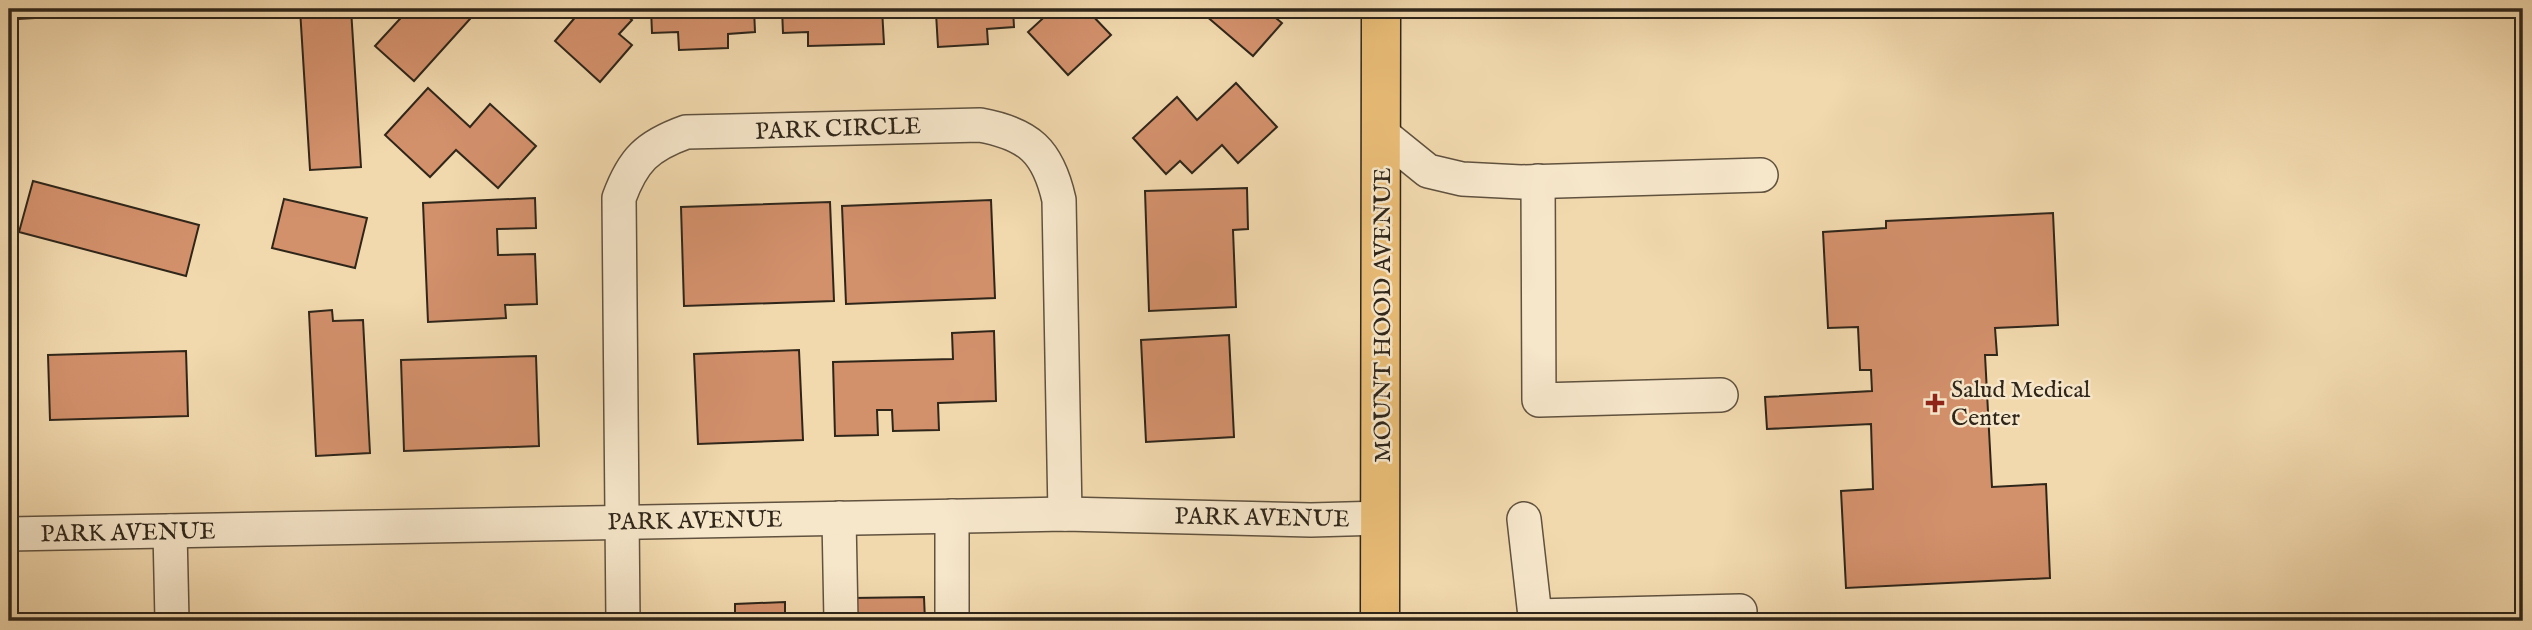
<svg xmlns="http://www.w3.org/2000/svg" width="2532" height="630" font-family="'IM FELL English',serif">
	<style>
		.building { fill: #d2906b; stroke: #2f261a; stroke-width: 2 }
		.lines { fill: none; stroke-linecap: round; stroke-linejoin: round }
		.minor-casing { stroke: #60523f; stroke-width: 36 }
		.major-casing { stroke: #2f261a; stroke-width: 41 }
		.minor { stroke: #f6e6ca; stroke-width: 33 }
		.major { stroke: #e8bc76; stroke-width: 38 }
		.poi-dot { fill: #8f2418; stroke: #f6e6ca; stroke-width: 2.5 }
		.labels { text-anchor: middle; stroke-width: 5; stroke-linejoin: round; paint-order: stroke }
		.street-label { font-size: 24px; fill: #2f261a; stroke: #f6e6ca }
		.poi-label { font-size: 24px; fill: #2f261a; stroke: #f6e6ca; text-anchor: start }
	</style>
	<rect width="100%" height="100%" fill="#f1d8ad"/>
	<filter id="stains"><feTurbulence type="fractalNoise" baseFrequency=".00286" numOctaves="4"/><feColorMatrix values="0 0 0 0 .2 0 0 0 0 .09 0 0 0 0 .02 0 0 0 .5 -.17"/></filter>
	<radialGradient id="worn" r=".72"><stop offset=".6" stop-color="#630" stop-opacity="0"/><stop offset="1" stop-color="#630" stop-opacity=".3"/></radialGradient>
	<g class="building">
		<path d="M 19,9 L 190,9 L 19,19 Z"/>
		<path d="M 300,9 L 351,9 L 361,167 L 310,170 Z"/>
		<path d="M 409,9 L 479,9 L 414,81 L 375,46 Z"/>
		<path d="M 572,9 L 619,9 L 632,20 L 619,34 L 632,45 L 600,82 L 555,41 L 578,14 Z"/>
		<path d="M 651,9 L 754,9 L 755,32 L 728,34 L 728,48 L 679,50 L 678,32 L 652,33 Z"/>
		<path d="M 782,9 L 882,9 L 884,44 L 808,46 L 808,32 L 783,33 Z"/>
		<path d="M 912,9 L 1013,9 L 1014,27 L 987,29 L 988,44 L 938,47 L 936,13 L 912,14 Z"/>
		<path d="M 1053,9 L 1095,9 L 1090,13 L 1111,35 L 1068,75 L 1028,32 Z"/>
		<path d="M 1198,9 L 1265,9 L 1282,23 L 1253,56 Z"/>
		<path d="M 1236,83 L 1277,127 L 1238,163 L 1222,145 L 1192,173 L 1180,161 L 1166,174 L 1133,138 L 1177,97 L 1197,120 Z"/>
		<path d="M 428,88 L 470,127 L 490,104 L 536,146 L 498,188 L 456,150 L 430,177 L 385,135 Z"/>
		<path d="M 33,181 L 199,225 L 186,276 L 19,232 Z"/>
		<path d="M 1247,188 L 1248,229 L 1233,230 L 1236,307 L 1149,311 L 1145,191 Z"/>
		<path d="M 535,198 L 536,228 L 497,229 L 498,255 L 535,254 L 537,304 L 505,305 L 506,318 L 428,322 L 423,203 Z"/>
		<path d="M 284,199 L 367,218 L 355,268 L 272,248 Z"/>
		<path d="M 991,200 L 995,298 L 846,304 L 842,206 Z"/>
		<path d="M 830,202 L 834,301 L 684,306 L 681,207 Z"/>
		<path d="M 2053,213 L 2058,325 L 1995,328 L 1997,355 L 1985,355 L 1992,487 L 2046,484 L 2050,578 L 1846,588 L 1841,491 L 1873,489 L 1871,424 L 1767,429 L 1765,397 L 1872,391 L 1871,370 L 1860,370 L 1858,327 L 1828,328 L 1823,232 L 1886,228 L 1886,221 Z"/>
		<path d="M 332,310 L 333,321 L 363,320 L 370,453 L 316,456 L 309,312 Z"/>
		<path d="M 994,331 L 996,401 L 938,403 L 939,430 L 893,431 L 892,410 L 877,410 L 878,435 L 835,436 L 833,362 L 953,359 L 952,333 Z"/>
		<path d="M 1229,335 L 1234,437 L 1146,442 L 1141,340 Z"/>
		<path d="M 799,350 L 803,440 L 698,444 L 694,354 Z"/>
		<path d="M 186,351 L 188,416 L 50,420 L 48,355 Z"/>
		<path d="M 536,356 L 539,446 L 404,451 L 401,360 Z"/>
		<path d="M 924,597 L 925,621 L 852,621 L 852,598 Z"/>
		<path d="M 785,602 L 785,621 L 735,621 L 735,604 Z"/>
	</g>
	<g class="lines">
		<defs>
			<g id="minor">
				<path d="M 1381,133 L 1428,171 L 1462,179 L 1521,182 L 1761,175"/>
				<path d="M 1538,181 L 1539,400 L 1721,395"/>
				<path d="M 952,516 L 952,621"/>
				<path d="M 839,518 L 841,621"/>
				<path d="M 1524,519 L 1535,616 L 1740,611"/>
				<path d="M 170,531 L 172,621"/>
				<path d="M 9,534 L 1065,514 L 1311,520 L 1382,518"/>
				<path d="M 623,621 L 619,198 C 633,160 647,146 686,132 L 980,125 C 1029,134 1048,151 1059,200 L 1065,514"/>
			</g>
			<path id="major" d="M 1380,621 L 1381,9"/>
		</defs>
		<use href="#minor" class="minor-casing"/>
		<use href="#major" class="major-casing"/>
		<use href="#minor" class="minor"/>
		<use href="#major" class="major"/>
	</g>
	<path class="poi-dot" d="M1931.5 392.5h7v7h7v7h-7v7h-7v-7h-7v-7h7z"/>
	<g class="labels">
		<g class="street-label">
			<text transform="translate(838 128) rotate(-2)" y="8">PARK CIRCLE</text>
			<text transform="translate(1382 315) rotate(-90)" y="8">MOUNT HOOD AVENUE</text>
			<text transform="translate(1262 517) rotate(1)" y="8">PARK AVENUE</text>
			<text transform="translate(695 520) rotate(-1)" y="8">PARK AVENUE</text>
			<text transform="translate(128 532) rotate(-1)" y="8">PARK AVENUE</text>
		</g>
		<g class="poi-label">
			<text x="1951" y="397">Salud Medical<tspan x="1951" dy="28">Center</tspan></text>
		</g>
	</g>
	<rect width="2532" height="630" fill="none" stroke="#f1d8ad" stroke-width="35"/>
	<rect x="10" y="10" width="2511" height="609" fill="none" stroke="#2f261a" stroke-width="3.5"/>
	<rect x="18" y="18" width="2497" height="595" fill="none" stroke="#2f261a" stroke-width="2"/>
	<rect width="100%" height="100%" filter="url(#stains)"/>
	<rect width="100%" height="100%" fill="url(#worn)"/>
</svg>
